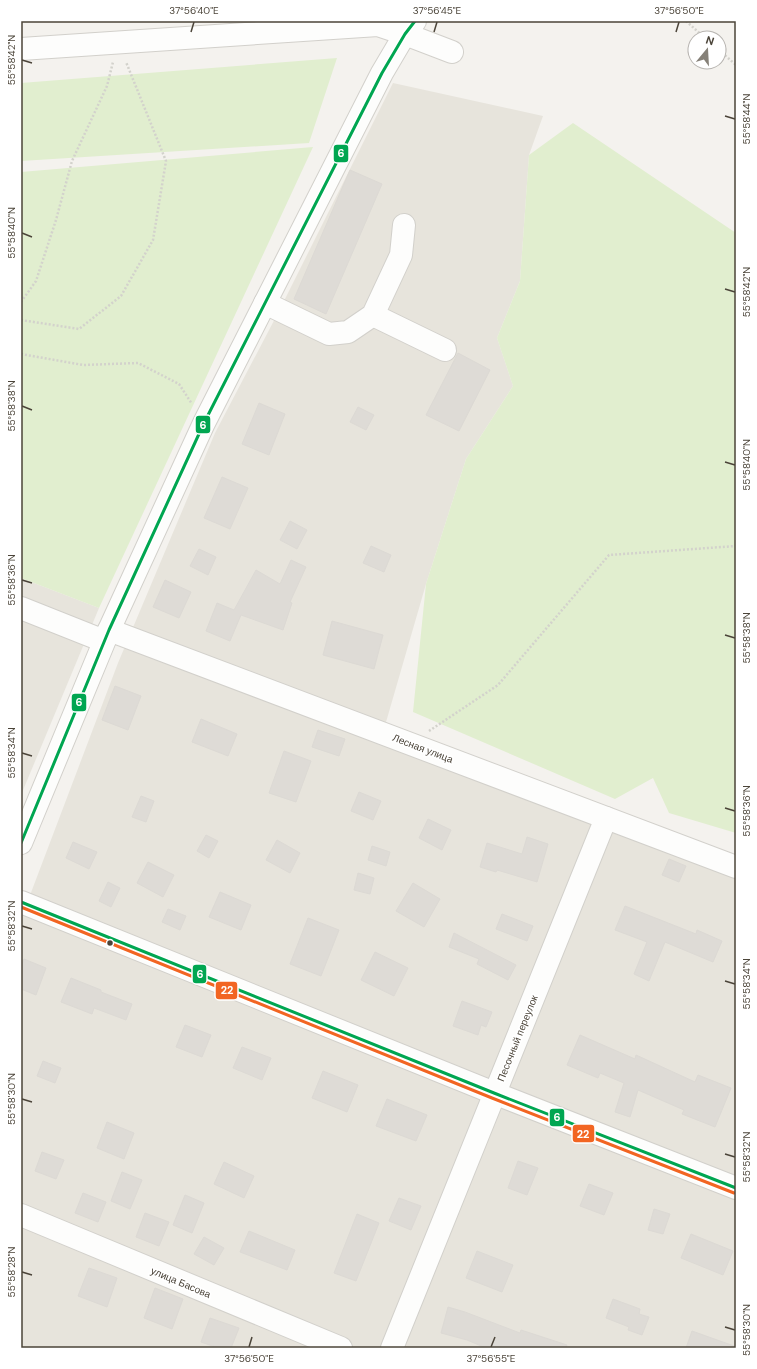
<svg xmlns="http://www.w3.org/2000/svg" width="757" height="1369" font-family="'DM Sans',sans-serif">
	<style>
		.residential { fill: #e7e4dc }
		.green { fill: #e1eecf }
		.building { fill: #dedbd6; stroke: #dcd9d4 }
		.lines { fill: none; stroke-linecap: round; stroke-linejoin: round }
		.minor-casing { stroke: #d2d0cb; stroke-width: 24 }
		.path { stroke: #d3d2cc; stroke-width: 2.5; stroke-dasharray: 2 2; stroke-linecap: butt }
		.minor { stroke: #fdfdfc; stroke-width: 22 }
		.bus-1-casing { stroke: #fff; stroke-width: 6 }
		.bus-2-casing { stroke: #fff; stroke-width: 6 }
		.bus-1 { stroke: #00a651; stroke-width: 3 }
		.bus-2 { stroke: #f26522; stroke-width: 3 }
		.ticks { fill: none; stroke: #4b4439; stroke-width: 1.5 }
		.bus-dot { fill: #4b4439; stroke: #fff; stroke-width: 1.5 }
		.labels { text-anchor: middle; stroke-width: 3.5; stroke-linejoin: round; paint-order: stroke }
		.street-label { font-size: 10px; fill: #4b4439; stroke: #fff }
		.line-badge { stroke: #fff; stroke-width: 1.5 }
		.badge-label { font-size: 11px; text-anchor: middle; font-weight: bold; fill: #fff }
		.neatline { fill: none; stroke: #4b4439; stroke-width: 1.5 }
		.ticks-label { font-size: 10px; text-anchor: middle; fill: #4b4439 }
	</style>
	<rect width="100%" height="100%" fill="#f4f2ee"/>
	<g class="residential">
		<path d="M 393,83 L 543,116 L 529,155 L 520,281 L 497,338 L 513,386 L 466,459 L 426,584 L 384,729 L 736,869 L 736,1348 L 21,1348 L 21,919 L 118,663 L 215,433 L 279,311 Z"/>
		<path d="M 21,578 L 99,608 L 21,795 Z"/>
	</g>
	<g class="green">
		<path d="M 337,58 L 309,143 L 21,161 L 21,83 Z"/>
		<path d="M 573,123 L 736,233 L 736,833 L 669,813 L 653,778 L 615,799 L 413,712 L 426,584 L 466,459 L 513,386 L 497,338 L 520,281 L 529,155 Z"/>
		<path d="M 313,147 L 99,608 L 21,578 L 21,172 Z"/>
	</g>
	<g class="building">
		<path d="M 350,170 L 382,184 L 326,314 L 294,299 Z"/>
		<path d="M 458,353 L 490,370 L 459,431 L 426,415 Z"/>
		<path d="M 259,403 L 285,414 L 269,455 L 242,444 Z"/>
		<path d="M 358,407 L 374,415 L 366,430 L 350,422 Z"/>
		<path d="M 222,477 L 248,488 L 230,529 L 204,518 Z"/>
		<path d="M 290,521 L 307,530 L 297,549 L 280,540 Z"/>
		<path d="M 371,546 L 391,555 L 384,572 L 363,563 Z"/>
		<path d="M 199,549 L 216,557 L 208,575 L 190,566 Z"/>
		<path d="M 291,560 L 306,567 L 290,602 L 292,603 L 283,630 L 241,615 L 230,641 L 206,631 L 217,603 L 234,610 L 256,570 L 280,584 Z"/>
		<path d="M 165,580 L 191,592 L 179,618 L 153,607 Z"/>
		<path d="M 332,621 L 383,635 L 374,669 L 323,655 Z"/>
		<path d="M 115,686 L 141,696 L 128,730 L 102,720 Z"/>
		<path d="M 201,719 L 237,734 L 228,756 L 192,742 Z"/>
		<path d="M 318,730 L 345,739 L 339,756 L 312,747 Z"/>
		<path d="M 284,751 L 311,761 L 296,802 L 269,793 Z"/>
		<path d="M 359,792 L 381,801 L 373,820 L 351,811 Z"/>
		<path d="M 141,796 L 154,801 L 146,822 L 132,817 Z"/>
		<path d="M 428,819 L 451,830 L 442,850 L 419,838 Z"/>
		<path d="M 206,835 L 218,841 L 209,858 L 197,851 Z"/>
		<path d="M 527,837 L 548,844 L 537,882 L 497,870 L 496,872 L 480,867 L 487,843 L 522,854 Z"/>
		<path d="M 277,840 L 300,853 L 290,873 L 266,860 Z"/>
		<path d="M 73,842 L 97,852 L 89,869 L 66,858 Z"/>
		<path d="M 372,846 L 390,852 L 386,866 L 368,860 Z"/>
		<path d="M 669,859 L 686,866 L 679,882 L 662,875 Z"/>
		<path d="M 148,862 L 174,875 L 163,897 L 137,883 Z"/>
		<path d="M 358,873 L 374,878 L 370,894 L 354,890 Z"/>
		<path d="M 108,882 L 120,888 L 111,907 L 99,901 Z"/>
		<path d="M 413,883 L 440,899 L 424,927 L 396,911 Z"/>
		<path d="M 220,892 L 251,905 L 241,930 L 209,917 Z"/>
		<path d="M 625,906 L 696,934 L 697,930 L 722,941 L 713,962 L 665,942 L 649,981 L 634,974 L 647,942 L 615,930 Z"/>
		<path d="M 168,909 L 186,916 L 180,930 L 162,922 Z"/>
		<path d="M 502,914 L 533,926 L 527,941 L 496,929 Z"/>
		<path d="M 308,918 L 339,930 L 321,976 L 290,964 Z"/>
		<path d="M 454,933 L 516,965 L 508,980 L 477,964 L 479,959 L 449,947 Z"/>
		<path d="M 375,952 L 408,968 L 394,996 L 361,980 Z"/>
		<path d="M 24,959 L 46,968 L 36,995 L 21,989 L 21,967 Z"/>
		<path d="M 71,978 L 101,990 L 101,992 L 132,1004 L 126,1020 L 94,1008 L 92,1014 L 61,1002 Z"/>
		<path d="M 462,1001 L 492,1012 L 486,1027 L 481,1025 L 478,1035 L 453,1026 Z"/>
		<path d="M 185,1025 L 211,1035 L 202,1057 L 176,1047 Z"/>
		<path d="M 580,1035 L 635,1059 L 636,1055 L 695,1082 L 698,1075 L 731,1088 L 715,1127 L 682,1114 L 684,1110 L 638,1090 L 630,1117 L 615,1112 L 624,1083 L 600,1073 L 598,1078 L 567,1065 Z"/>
		<path d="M 242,1047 L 271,1058 L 262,1080 L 233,1068 Z"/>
		<path d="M 43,1061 L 61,1068 L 55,1083 L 37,1076 Z"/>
		<path d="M 323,1071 L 358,1085 L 347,1112 L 312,1098 Z"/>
		<path d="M 387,1099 L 427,1115 L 416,1141 L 376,1126 Z"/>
		<path d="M 107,1122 L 134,1133 L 124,1159 L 97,1148 Z"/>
		<path d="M 42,1152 L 64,1160 L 56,1179 L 35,1171 Z"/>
		<path d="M 518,1161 L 538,1168 L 527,1195 L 508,1188 Z"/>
		<path d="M 224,1162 L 254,1176 L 244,1198 L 214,1184 Z"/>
		<path d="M 122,1172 L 142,1180 L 130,1209 L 111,1201 Z"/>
		<path d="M 589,1184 L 613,1193 L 604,1215 L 580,1206 Z"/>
		<path d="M 83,1193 L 106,1202 L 98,1222 L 75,1213 Z"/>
		<path d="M 185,1195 L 204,1203 L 192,1233 L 173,1225 Z"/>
		<path d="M 399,1198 L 421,1206 L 411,1230 L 389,1221 Z"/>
		<path d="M 654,1209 L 670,1214 L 663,1234 L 648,1230 Z"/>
		<path d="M 145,1213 L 169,1222 L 159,1246 L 136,1237 Z"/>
		<path d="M 357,1214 L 379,1223 L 356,1281 L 334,1273 Z"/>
		<path d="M 249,1231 L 295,1250 L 287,1270 L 240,1252 Z"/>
		<path d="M 691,1234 L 733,1251 L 723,1275 L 681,1258 Z"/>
		<path d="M 204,1237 L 224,1248 L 214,1265 L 194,1254 Z"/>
		<path d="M 477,1251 L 513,1265 L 502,1292 L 466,1278 Z"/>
		<path d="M 89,1268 L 117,1278 L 107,1307 L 78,1296 Z"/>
		<path d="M 155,1288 L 183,1299 L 172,1329 L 144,1318 Z"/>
		<path d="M 613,1299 L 640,1309 L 639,1314 L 649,1317 L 642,1335 L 628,1330 L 629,1327 L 606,1318 Z"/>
		<path d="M 448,1307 L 465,1312 L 520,1333 L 521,1330 L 567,1345 L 566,1348 L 486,1348 L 467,1340 L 441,1333 Z"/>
		<path d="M 210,1318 L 239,1328 L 231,1348 L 218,1348 L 201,1342 Z"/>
		<path d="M 692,1331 L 734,1346 L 734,1348 L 686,1348 Z"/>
	</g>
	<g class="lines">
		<defs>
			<g id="minor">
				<path d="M 21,49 L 378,25 L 405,34 L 452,52"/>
				<path d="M 265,303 L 329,334 L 348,332 L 373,315 L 401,255 L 404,225"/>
				<path d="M 373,315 L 445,350"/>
				<path d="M 21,608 L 104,641"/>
				<path d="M 109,630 L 736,867"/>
				<path d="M 21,843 L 109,630 L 204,423 L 382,73 L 405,34 L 415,21"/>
				<path d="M 21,902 L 494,1093 L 736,1188"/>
				<path d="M 21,1215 L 341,1348"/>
				<path d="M 392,1348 L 606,818"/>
			</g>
		</defs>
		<use href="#minor" class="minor-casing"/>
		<g class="path">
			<path d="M 686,21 L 705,38"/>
			<path d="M 719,50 L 736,65"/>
			<path d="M 21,302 L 36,281 L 56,220 L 72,161 L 107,86 L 113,62"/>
			<path d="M 21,320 L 79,329 L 121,296 L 153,240 L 166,161 L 126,62"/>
			<path d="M 21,354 L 83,365 L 138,363 L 179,384 L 192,404"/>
			<path d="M 429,731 L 498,685 L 609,555 L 736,546"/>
		</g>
		<use href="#minor" class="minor"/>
		<defs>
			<g id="bus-1">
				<path d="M 21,843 L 109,630 L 204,423 L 382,73 L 405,34 L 415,21"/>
				<path d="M 21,902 L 494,1093 L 736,1188"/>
			</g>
			<path id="bus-2" d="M 21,907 L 492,1098 L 734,1193"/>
		</defs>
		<use href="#bus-1" class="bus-1-casing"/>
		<use href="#bus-2" class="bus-2-casing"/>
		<use href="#bus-1" class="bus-1"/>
		<use href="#bus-2" class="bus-2"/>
	</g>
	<path class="ticks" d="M 191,32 L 194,22M 434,32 L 437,22M 676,32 L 679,22M 22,60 L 32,63M 725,116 L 735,119M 22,233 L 32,237M 725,289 L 735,292M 22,406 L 32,410M 725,462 L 735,465M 22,580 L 32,583M 725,635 L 735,638M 22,753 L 32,756M 725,808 L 735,811M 22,926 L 32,929M 725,981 L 735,984M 22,1099 L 32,1102M 725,1154 L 735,1157M 22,1272 L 32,1275M 725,1327 L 735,1330M 249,1347 L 252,1337M 491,1347 L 495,1337"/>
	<circle class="bus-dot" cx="110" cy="943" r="3.5"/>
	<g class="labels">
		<g class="street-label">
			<text transform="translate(423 748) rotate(21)" y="4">Лесная улица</text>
			<text transform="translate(517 1038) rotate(-68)" y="4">Песочный переулок</text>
			<text transform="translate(181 1282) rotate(23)" y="4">улица Басова</text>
		</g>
	</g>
	<g class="line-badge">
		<rect x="333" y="144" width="16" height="19" rx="4" fill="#00a651"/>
		<rect x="195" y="415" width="16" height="19" rx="4" fill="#00a651"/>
		<rect x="71" y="693" width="16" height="19" rx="4" fill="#00a651"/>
		<rect x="192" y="964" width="15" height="20" rx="4" fill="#00a651"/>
		<rect x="215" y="981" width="23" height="19" rx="4" fill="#f26522"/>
		<rect x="549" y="1108" width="16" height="19" rx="4" fill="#00a651"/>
		<rect x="572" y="1124" width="23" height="19" rx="4" fill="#f26522"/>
	</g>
	<g class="badge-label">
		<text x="341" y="157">6</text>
		<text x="203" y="429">6</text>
		<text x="79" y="706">6</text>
		<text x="200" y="978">6</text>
		<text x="227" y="994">22</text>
		<text x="557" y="1121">6</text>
		<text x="583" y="1138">22</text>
	</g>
	<rect width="757" height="1369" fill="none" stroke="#ffffff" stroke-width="44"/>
	<g transform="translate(707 50) rotate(18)"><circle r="19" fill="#ffffff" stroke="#b7b4b0"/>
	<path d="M0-3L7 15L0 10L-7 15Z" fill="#868178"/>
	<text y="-6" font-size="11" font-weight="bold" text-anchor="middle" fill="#4b4439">N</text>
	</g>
	<rect x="22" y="22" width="713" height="1325" class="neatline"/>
	<g class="ticks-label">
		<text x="194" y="14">37°56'40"E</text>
		<text x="437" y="14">37°56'45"E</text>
		<text x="679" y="14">37°56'50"E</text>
		<text transform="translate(11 60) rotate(-90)" y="4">55°58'42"N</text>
		<text transform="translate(746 119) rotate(-90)" y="4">55°58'44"N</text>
		<text transform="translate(11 233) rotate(-90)" y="4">55°58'40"N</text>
		<text transform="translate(746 292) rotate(-90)" y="4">55°58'42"N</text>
		<text transform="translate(11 406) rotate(-90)" y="4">55°58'38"N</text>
		<text transform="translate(746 465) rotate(-90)" y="4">55°58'40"N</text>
		<text transform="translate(11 580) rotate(-90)" y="4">55°58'36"N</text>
		<text transform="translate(746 638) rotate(-90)" y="4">55°58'38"N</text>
		<text transform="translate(11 753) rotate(-90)" y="4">55°58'34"N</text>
		<text transform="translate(746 811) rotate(-90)" y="4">55°58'36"N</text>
		<text transform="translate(11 926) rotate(-90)" y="4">55°58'32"N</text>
		<text transform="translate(746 984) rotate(-90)" y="4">55°58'34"N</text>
		<text transform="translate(11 1099) rotate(-90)" y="4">55°58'30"N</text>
		<text transform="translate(746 1157) rotate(-90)" y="4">55°58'32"N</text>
		<text transform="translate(11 1272) rotate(-90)" y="4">55°58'28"N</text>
		<text transform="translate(746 1330) rotate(-90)" y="4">55°58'30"N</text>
		<text x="249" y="1362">37°56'50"E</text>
		<text x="491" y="1362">37°56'55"E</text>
	</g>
</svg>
